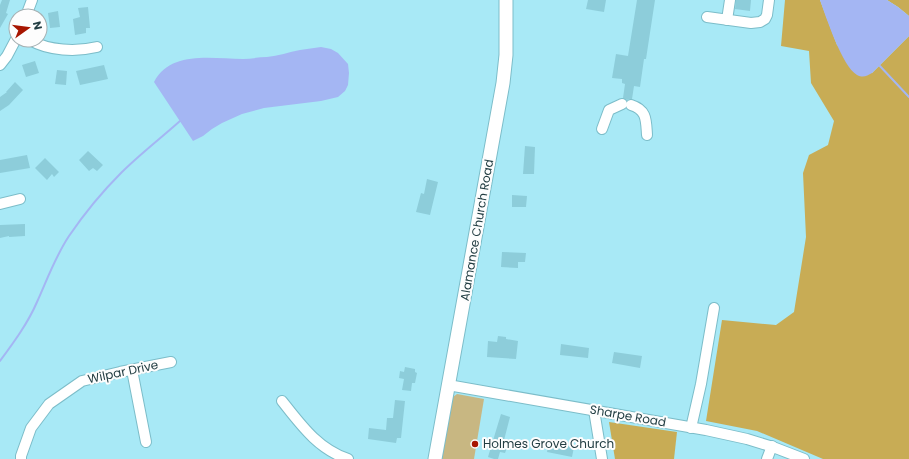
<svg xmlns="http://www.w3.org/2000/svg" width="909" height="459" font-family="Poppins,sans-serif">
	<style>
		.green { fill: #c8b782 }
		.forest { fill: #c8ac55 }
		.water { fill: #a4b6f3 }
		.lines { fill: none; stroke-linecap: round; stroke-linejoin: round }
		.stream { stroke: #a4b6f3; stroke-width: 2 }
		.building { fill: #8dcdda }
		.minor-casing { stroke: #7cbdc9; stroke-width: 12 }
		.major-casing { stroke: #7cbdc9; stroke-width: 15 }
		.minor { stroke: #fff; stroke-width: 10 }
		.major { stroke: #fff; stroke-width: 13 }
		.poi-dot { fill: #a71500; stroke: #fdfdfd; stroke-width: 1.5 }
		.labels { text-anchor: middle; stroke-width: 4; stroke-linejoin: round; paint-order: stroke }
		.street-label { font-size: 12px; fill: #233e43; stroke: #fdfdfd }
		.poi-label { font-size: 12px; fill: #233e43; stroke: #fdfdfd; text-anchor: start }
	</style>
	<rect width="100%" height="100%" fill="#a8e9f6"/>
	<path class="green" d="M 457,394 L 484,399 L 474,459 L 441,459 L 453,397 Z"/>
	<g class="forest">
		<path d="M 785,0 L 820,0 L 837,45 L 872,73 L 909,36 L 909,459 L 823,459 L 757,431 L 706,421 L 722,320 L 776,325 L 794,312 L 806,237 L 803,173 L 809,155 L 828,145 L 834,121 L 811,83 L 809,51 L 781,46 Z"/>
		<path d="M 887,0 L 909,0 L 909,16 L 898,7 Z"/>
		<path d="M 609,422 L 677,432 L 674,459 L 615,459 Z"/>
	</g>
	<g class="water">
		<path d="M 820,0 L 887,0 L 898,7 L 909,16 L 909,36 L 872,73 C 867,76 863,78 857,75 C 842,66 826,17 820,0 Z"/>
		<path d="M 321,47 L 331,49 L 338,53 L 348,64 L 349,73 L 348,85 L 345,91 L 338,97 L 321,101 L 264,108 L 242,114 L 222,123 L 212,129 L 203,136 L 193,141 L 154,82 C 171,50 212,59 243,59 C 251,59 259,57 267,57 C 278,56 289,52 300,50 C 307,49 314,48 321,47 Z"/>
	</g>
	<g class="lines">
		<g class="stream">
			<path d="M 878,64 L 909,97"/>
			<path d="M 0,361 C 14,342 28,323 37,302 C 47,280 55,257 69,236 C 84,214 102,192 121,173 C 139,155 161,138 180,121 L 182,121"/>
		</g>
	</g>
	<g class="building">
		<path d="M 2,0 L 10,0 L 6,13 L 8,14 L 0,28 L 0,5 Z"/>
		<path d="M 588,0 L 606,0 L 604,12 L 586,9 Z"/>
		<path d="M 637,0 L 655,0 L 646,59 L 644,59 L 640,87 L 634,86 L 632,99 L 630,99 L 627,100 L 623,98 L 625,84 L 622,83 L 622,79 L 612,78 L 616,54 L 628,56 Z"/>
		<path d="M 736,0 L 751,0 L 750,11 L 735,9 Z"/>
		<path d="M 88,7 L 90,28 L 86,28 L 86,33 L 75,35 L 73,19 L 80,17 L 78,8 Z"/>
		<path d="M 58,11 L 60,27 L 50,28 L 48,13 Z"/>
		<path d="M 35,61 L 39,73 L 26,77 L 22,65 Z"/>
		<path d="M 104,65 L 108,79 L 80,85 L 76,71 Z"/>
		<path d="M 57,70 L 67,71 L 66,85 L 55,84 Z"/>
		<path d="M 15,82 L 23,90 L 9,105 L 0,111 L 0,97 L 7,92 L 6,92 Z"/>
		<path d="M 525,146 L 535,147 L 534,174 L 523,174 Z"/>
		<path d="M 88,151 L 103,165 L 97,171 L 93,168 L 89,171 L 79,160 Z"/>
		<path d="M 27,155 L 30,168 L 0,173 L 0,160 Z"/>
		<path d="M 45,158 L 59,172 L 54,177 L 52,174 L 47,180 L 35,168 Z"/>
		<path d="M 427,179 L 438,182 L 430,215 L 416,212 L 421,193 L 424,194 Z"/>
		<path d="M 512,195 L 527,196 L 526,207 L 512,207 Z"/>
		<path d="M 25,224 L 25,236 L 9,237 L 9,236 L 0,238 L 0,225 Z"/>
		<path d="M 502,252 L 526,253 L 525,262 L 518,262 L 518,268 L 501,267 Z"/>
		<path d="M 498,336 L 506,337 L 506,339 L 518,341 L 516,359 L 487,357 L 488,341 L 497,342 Z"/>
		<path d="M 561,344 L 589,348 L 588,358 L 560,355 Z"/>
		<path d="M 614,352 L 642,356 L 640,368 L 612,363 Z"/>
		<path d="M 405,367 L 415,369 L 415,372 L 417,373 L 415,383 L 412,383 L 411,391 L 402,390 L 404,379 L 399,378 L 400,371 L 404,372 Z"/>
		<path d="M 395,400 L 405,401 L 401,438 L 397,438 L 396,443 L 368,439 L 369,428 L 386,430 L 387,418 L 393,418 Z"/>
		<path d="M 501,414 L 510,417 L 503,444 L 508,445 L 505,453 L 500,452 L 498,459 L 494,459 L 488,457 Z"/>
		<path d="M 549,442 L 574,447 L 572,457 L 547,452 Z"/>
	</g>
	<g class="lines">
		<defs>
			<g id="minor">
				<path d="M 26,16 L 32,0"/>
				<path d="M 707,17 L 751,23 L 760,22 L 765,19 L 767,15 L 769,0"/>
				<path d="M 727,20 L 730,0"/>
				<path d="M 30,40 C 49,51 76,52 97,47"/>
				<path d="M 0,65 L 7,56 L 16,39"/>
				<path d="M 631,105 C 647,110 646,120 647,135"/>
				<path d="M 602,129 L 609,110 L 622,104"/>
				<path d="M 0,204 L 20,199"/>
				<path d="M 132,370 L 146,442"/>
				<path d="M 448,385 L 706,430 L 747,439 L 773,447 L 804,459"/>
				<path d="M 282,401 C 301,425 318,449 348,459"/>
				<path d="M 594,410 L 602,459"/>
				<path d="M 691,428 L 701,384 L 714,308"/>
				<path d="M 21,459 L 21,456 L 31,428 L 49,404 L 82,381 L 120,372 L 171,362"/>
				<path d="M 767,459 L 772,446"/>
			</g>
			<path id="major" d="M 435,459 L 503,83 L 506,55 L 506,0"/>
		</defs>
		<use href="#minor" class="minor-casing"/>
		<use href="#major" class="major-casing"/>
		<use href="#minor" class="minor"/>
		<use href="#major" class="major"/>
	</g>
	<circle class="poi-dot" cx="475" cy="444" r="4"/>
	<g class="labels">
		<g class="street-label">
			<text transform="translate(477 230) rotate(-80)" y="4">Alamance Church Road</text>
			<text transform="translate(123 372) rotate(-12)" y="4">Wilpar Drive</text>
			<text transform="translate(628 416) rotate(10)" y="4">Sharpe Road</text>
		</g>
		<g class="poi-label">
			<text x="483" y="448">Holmes Grove Church</text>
		</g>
	</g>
	<g transform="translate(28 28) rotate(76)"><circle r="19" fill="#fdfdfd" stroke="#a6b1b3"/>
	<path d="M0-3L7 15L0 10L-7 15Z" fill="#a71500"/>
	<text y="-6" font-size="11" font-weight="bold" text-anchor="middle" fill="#233e43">N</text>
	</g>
</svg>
